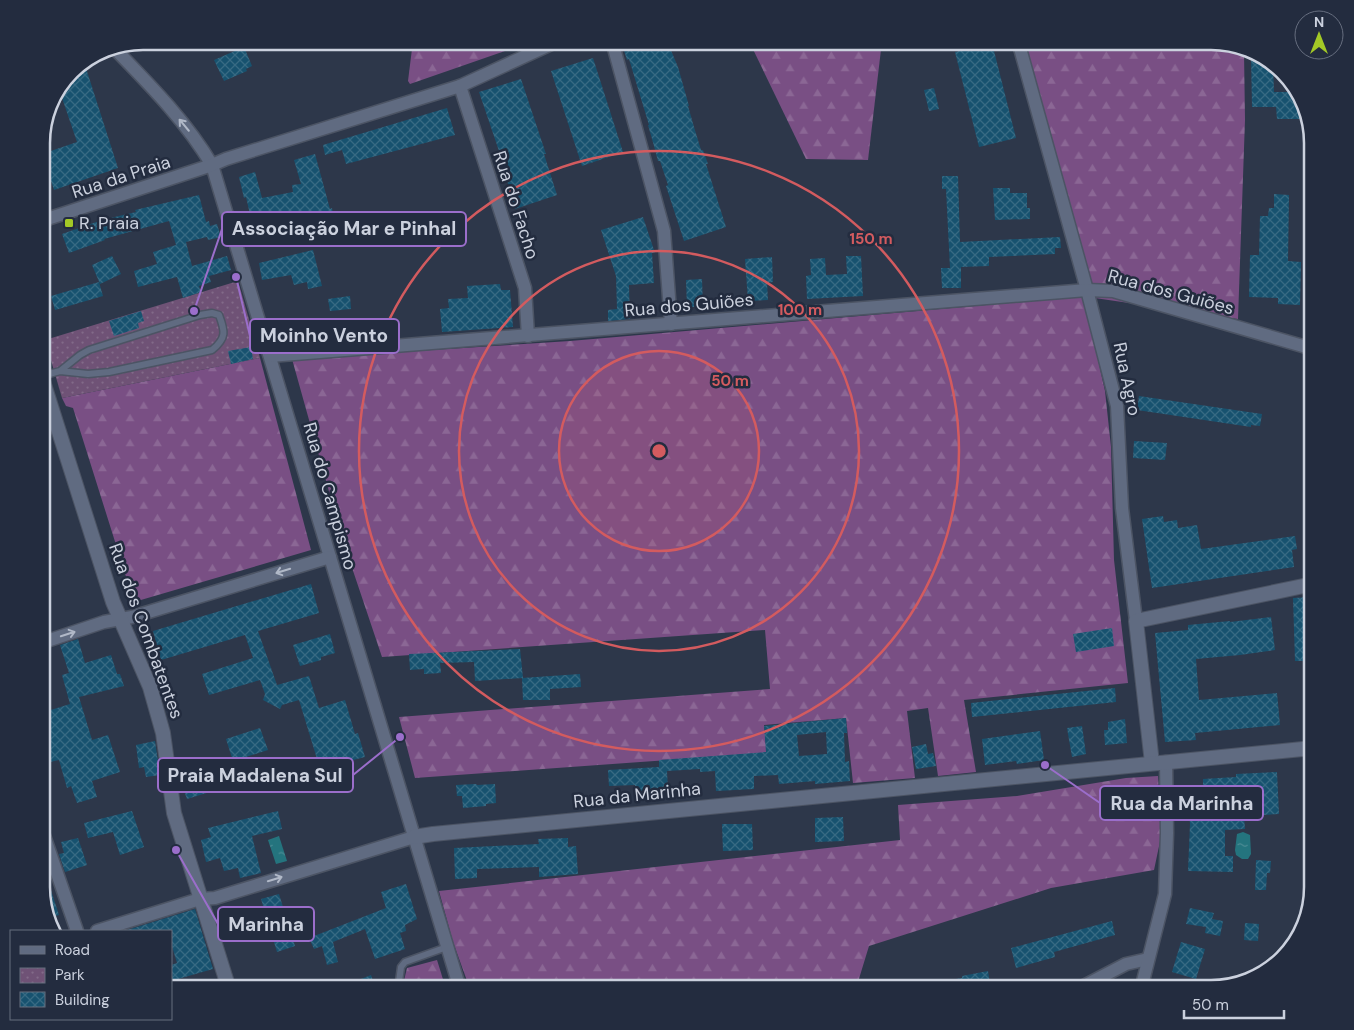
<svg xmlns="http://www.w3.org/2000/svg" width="1354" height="1030" font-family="'DM Sans',sans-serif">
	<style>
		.forest { fill: url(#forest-firs) }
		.park { fill: url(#park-dots) }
		.water { fill: url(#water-ripples) }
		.building { fill: url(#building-cross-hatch); fill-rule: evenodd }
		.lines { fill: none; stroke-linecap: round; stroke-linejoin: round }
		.service-casing { stroke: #4c5464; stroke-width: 9 }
		.minor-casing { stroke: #4c5464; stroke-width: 15 }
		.tertiary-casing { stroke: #4c5464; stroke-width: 16 }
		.secondary-casing { stroke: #4c5464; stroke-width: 16 }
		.service { stroke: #606b81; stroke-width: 6 }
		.minor { stroke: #606b81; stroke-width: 12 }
		.tertiary { stroke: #606b81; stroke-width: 14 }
		.secondary { stroke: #606b81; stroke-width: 14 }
		.oneway { stroke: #b0b8c7 }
		.ring { fill: none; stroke: #d35b5f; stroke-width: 2.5 }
		.poi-dot { fill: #a3c926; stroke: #232c3f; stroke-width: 2 }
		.labels { text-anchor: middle; stroke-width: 5; stroke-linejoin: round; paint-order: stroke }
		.street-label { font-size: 18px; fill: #cbd1de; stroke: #232c3f }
		.poi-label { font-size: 18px; fill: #cbd1de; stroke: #232c3f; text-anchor: start }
		.rim { fill: none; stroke: #cbd1de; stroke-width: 2.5 }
		.centre { fill: #d35b5f; stroke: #232c3f; stroke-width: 2.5 }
		.ring-label { font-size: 15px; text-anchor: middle; font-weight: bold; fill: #d35b5f; stroke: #232c3f; stroke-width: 5; stroke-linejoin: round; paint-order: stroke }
		.leader { fill: none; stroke: #9b6ecb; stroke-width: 2 }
		.callout-dot { fill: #9b6ecb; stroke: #232c3f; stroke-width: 2 }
		.callout { fill: #232c3f; stroke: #9b6ecb; stroke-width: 2 }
		.callout-label { font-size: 19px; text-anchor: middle; font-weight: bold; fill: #cbd1de }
	</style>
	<defs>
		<pattern id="forest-firs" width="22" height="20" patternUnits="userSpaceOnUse" patternTransform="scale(1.25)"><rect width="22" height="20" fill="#794f84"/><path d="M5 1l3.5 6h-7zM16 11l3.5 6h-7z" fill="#8b6795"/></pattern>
		<pattern id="park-dots" width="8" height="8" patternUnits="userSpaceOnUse" patternTransform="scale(1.25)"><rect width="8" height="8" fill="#6f5276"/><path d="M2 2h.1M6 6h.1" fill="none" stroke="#826a89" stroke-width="1.8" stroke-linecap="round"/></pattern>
		<pattern id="water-ripples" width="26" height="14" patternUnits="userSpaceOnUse" patternTransform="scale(1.25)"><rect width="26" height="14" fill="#24747e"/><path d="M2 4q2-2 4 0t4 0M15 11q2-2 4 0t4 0" fill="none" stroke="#4d8d96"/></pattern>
		<pattern id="building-cross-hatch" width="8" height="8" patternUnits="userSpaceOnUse" patternTransform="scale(1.25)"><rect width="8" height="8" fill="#17526f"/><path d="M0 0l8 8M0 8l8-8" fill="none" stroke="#376a83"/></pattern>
	</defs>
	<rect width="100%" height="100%" fill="#2d374a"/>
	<g class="forest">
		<path d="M 413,41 L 527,41 L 519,46 L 410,84 L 408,81 Z"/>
		<path d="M 749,41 L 882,41 L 868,160 L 806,159 Z"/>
		<path d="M 1024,41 L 1211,41 L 1244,52 L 1245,120 L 1238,319 L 1088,297 L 1092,333 L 1105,391 L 1111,447 L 1114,560 L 1128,683 L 964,700 L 976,772 L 938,776 L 928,708 L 907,711 L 915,778 L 853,783 L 846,718 L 764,725 L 767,753 L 415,778 L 399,717 L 770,689 L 765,630 L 382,657 L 342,538 L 292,359 L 570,341 L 1056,299 L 1087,297 Z"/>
		<path d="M 260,358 L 311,550 L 134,602 L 73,408 L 66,406 L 62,398 Z"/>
		<path d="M 1158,776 L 1162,832 L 1154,870 L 1051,888 L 869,946 L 858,982 L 821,989 L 470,989 L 453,942 L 439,891 L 900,840 L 898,805 L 1017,796 L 1126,778 Z"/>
		<path d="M 437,960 L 446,989 L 402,989 L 407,968 Z"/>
	</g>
	<path class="park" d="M 238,281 L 260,358 L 62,398 L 45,340 Z"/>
	<g class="water">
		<path d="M 1243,832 L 1250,835 L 1251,854 L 1248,859 L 1242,859 L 1236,855 L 1235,850 L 1237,834 Z"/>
		<path d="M 279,836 L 287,861 L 276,864 L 268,840 Z"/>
	</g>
	<g class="building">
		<path d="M 632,41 L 667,41 L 678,67 L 689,106 L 688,106 L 694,127 L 701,150 L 703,150 L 708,164 L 706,164 L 726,227 L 684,241 L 666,186 L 668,185 L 660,161 L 658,161 L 654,146 L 648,125 L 649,125 L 629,59 L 627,60 L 622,44 Z"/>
		<path d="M 992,43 L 1016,138 L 979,147 L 955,52 Z"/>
		<path d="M 244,47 L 252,66 L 246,69 L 247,71 L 224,81 L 214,60 Z"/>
		<path d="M 1251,55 L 1273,62 L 1274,92 L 1297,92 L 1302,98 L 1307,119 L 1277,119 L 1276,107 L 1252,107 Z"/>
		<path d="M 593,58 L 623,152 L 582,166 L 551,71 Z"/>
		<path d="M 84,62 L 118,168 L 54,190 L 42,154 L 77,142 L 59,89 L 76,67 Z"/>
		<path d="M 521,79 L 546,154 L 544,154 L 557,195 L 515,209 L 498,148 L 479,92 Z"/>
		<path d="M 934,88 L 939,109 L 929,111 L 924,90 Z"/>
		<path d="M 447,108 L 455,135 L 346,164 L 342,150 L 325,155 L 323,145 Z"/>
		<path d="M 315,154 L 330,209 L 332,208 L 336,228 L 316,232 L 312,211 L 252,223 L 246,197 L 244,198 L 239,177 L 255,172 L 262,198 L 293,192 L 292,185 L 301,184 L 294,160 Z"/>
		<path d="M 942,176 L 958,176 L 960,242 L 1060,237 L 1061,248 L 1055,248 L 1055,254 L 989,257 L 989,266 L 961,267 L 961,288 L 942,288 L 941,268 L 950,268 L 946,189 L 942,189 Z"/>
		<path d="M 993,188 L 1010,188 L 1010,193 L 1027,193 L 1027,208 L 1030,208 L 1030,219 L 995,220 Z"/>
		<path d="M 1274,194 L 1289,195 L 1288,261 L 1301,262 L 1300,305 L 1278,304 L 1278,298 L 1249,297 L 1250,255 L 1259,255 L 1260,216 L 1268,216 L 1269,208 L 1274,208 Z"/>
		<path d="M 199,195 L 206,222 L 209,221 L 210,226 L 217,224 L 221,237 L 208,240 L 207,237 L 186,242 L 192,266 L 227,256 L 231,270 L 209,276 L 211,282 L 199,286 L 201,292 L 183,298 L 177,277 L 138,287 L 134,271 L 157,264 L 153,252 L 176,245 L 169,221 L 104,239 L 105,240 L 69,253 L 62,234 L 102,220 L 136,212 L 135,210 Z"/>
		<path d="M 643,217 L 655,253 L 652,253 L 654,283 L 629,285 L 630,319 L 608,321 L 608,310 L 617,309 L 616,276 L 601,230 Z"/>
		<path d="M 313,250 L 322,286 L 308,289 L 307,282 L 294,285 L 291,275 L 262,280 L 259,263 Z"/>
		<path d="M 112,256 L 121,274 L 100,284 L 92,265 Z"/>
		<path d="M 846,256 L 861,256 L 863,296 L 807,299 L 806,276 L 811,275 L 810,259 L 825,258 L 826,275 L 847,274 Z"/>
		<path d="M 772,257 L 773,282 L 767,283 L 768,300 L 748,301 L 745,259 Z"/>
		<path d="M 702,279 L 703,307 L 687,307 L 686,280 Z"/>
		<path d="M 99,282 L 103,296 L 55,310 L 51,296 Z"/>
		<path d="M 500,284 L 501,290 L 510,290 L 513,327 L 442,332 L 440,309 L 449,308 L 448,299 L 468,298 L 467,286 Z"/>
		<path d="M 350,296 L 351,309 L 330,311 L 328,299 Z"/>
		<path d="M 141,311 L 144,321 L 138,323 L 139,328 L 114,336 L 109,321 Z"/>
		<path d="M 251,347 L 253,359 L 231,364 L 228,351 Z"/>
		<path d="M 1139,396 L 1262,414 L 1260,426 L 1251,425 L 1251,427 L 1137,410 Z"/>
		<path d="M 1134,441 L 1167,443 L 1165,460 L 1133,458 Z"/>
		<path d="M 1163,516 L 1164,522 L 1177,520 L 1178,528 L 1197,525 L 1201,549 L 1295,536 L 1297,549 L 1292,550 L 1294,567 L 1152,588 L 1142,519 Z"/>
		<path d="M 311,584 L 319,613 L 258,631 L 277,685 L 309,676 L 319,708 L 345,700 L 355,734 L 358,733 L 365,757 L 345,762 L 346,765 L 321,772 L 299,700 L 282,705 L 280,709 L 263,700 L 265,694 L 260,680 L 209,695 L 202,674 L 253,658 L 245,635 L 161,660 L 153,631 Z"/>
		<path d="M 1310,597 L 1312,661 L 1295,661 L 1293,598 Z"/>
		<path d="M 1271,617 L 1275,650 L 1240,655 L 1196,659 L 1199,700 L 1277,693 L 1280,725 L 1195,733 L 1196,740 L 1165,742 L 1155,633 L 1188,630 L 1188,625 L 1230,621 L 1230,622 Z"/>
		<path d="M 1112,628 L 1114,646 L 1076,652 L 1073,634 Z"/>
		<path d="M 330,634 L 335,653 L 321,657 L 321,660 L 300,666 L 293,645 Z"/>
		<path d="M 78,639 L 85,663 L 111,655 L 117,674 L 120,674 L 124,686 L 79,697 L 92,740 L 108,735 L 120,772 L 92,781 L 97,797 L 77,803 L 71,786 L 67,788 L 59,760 L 41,764 L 41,749 L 47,748 L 41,726 L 41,713 L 70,704 L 62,675 L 69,673 L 60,645 Z"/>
		<path d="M 520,649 L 523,678 L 475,681 L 474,662 L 440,663 L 441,673 L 424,674 L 424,669 L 410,670 L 409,654 Z"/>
		<path d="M 580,674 L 581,687 L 550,689 L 550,700 L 523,700 L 522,678 Z"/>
		<path d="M 1115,688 L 1116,702 L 972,717 L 971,703 Z"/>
		<path d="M 846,718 L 847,733 L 844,733 L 845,762 L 849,761 L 850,781 L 815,784 L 815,781 L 779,784 L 778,775 L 754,776 L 754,789 L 716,791 L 715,771 L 700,772 L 700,769 L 667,771 L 668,790 L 661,791 L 661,795 L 635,797 L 635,785 L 609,786 L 608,770 L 659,767 L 659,760 L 766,752 L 764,726 ZM 826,732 L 827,754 L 799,756 L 797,735 Z"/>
		<path d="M 1125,719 L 1127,743 L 1105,745 L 1104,730 L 1108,730 L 1108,722 Z"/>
		<path d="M 1082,726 L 1086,754 L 1072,757 L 1067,728 Z"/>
		<path d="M 260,728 L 268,750 L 233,761 L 226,739 Z"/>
		<path d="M 1040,731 L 1044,760 L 1017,764 L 1016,761 L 985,765 L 982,739 Z"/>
		<path d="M 155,741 L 160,775 L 146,777 L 144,767 L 139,768 L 136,745 Z"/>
		<path d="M 926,744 L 928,754 L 933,753 L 936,766 L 916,769 L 912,747 Z"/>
		<path d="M 1277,772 L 1279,814 L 1244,816 L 1245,829 L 1225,830 L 1225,856 L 1233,856 L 1233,872 L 1188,871 L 1190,824 L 1187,786 L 1203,785 L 1203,779 L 1236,777 L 1236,774 Z"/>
		<path d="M 208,774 L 213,791 L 187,799 L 181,782 Z"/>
		<path d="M 476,784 L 477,785 L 495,784 L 496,803 L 486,804 L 486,806 L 463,808 L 462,796 L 457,796 L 456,785 Z"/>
		<path d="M 132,811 L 144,847 L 120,855 L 113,832 L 88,838 L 84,823 Z"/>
		<path d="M 278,811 L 282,829 L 252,836 L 261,873 L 240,878 L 238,868 L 224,871 L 220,858 L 206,862 L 201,840 L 211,837 L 208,828 Z"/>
		<path d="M 843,817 L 844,841 L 815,842 L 815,818 Z"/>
		<path d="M 722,824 L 752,824 L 753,850 L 723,851 Z"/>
		<path d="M 78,838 L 87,865 L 65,872 L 59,854 L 64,853 L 61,842 Z"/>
		<path d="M 568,838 L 568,847 L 576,846 L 578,874 L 539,877 L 539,867 L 477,869 L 477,878 L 455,879 L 454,848 L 539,844 L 538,839 Z"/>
		<path d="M 43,859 L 50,877 L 47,878 L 59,915 L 48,918 L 41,893 L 41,860 Z"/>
		<path d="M 1256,860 L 1271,861 L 1270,873 L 1267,873 L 1266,890 L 1255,890 Z"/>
		<path d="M 406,884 L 417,919 L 405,925 L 406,931 L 400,933 L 405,949 L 375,959 L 365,929 L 333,942 L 338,962 L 327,965 L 322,946 L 314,949 L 309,938 L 386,908 L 381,892 Z"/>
		<path d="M 279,894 L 295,946 L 277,952 L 271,932 L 248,939 L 244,924 L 266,916 L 261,899 Z"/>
		<path d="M 1190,908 L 1214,913 L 1212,919 L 1223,921 L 1220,936 L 1205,933 L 1206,927 L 1186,924 Z"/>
		<path d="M 195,909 L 213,969 L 171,981 L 171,965 L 177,963 L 171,943 L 171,931 L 124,931 Z"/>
		<path d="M 1112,921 L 1115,935 L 1054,952 L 1055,957 L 1016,968 L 1011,948 Z"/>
		<path d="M 1245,923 L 1259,924 L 1258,941 L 1244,940 Z"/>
		<path d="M 1181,942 L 1205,949 L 1196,979 L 1172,972 Z"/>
		<path d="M 988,971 L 991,989 L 931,989 L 931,983 L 962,978 L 962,976 Z"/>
		<path d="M 371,975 L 376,989 L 359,989 L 356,981 Z"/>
	</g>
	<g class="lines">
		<defs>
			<g id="service">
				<path d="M 42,376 L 60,371 L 88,374 L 109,372 L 212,350 C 227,338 225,331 219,315 L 212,313 L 200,315 L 89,350 L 80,355 L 60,371"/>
				<path d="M 398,989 L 401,967 L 405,962 L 447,947"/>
			</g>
			<g id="minor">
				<path d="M 612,41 L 664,231 L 671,324"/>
				<path d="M 1018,41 L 1087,290 L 1117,406 L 1122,508 L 1136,621"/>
				<path d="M 113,47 C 149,84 186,121 212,165 L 460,989"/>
				<path d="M 460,86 L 525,288 L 528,336"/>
				<path d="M 41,221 L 212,165 L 226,159 L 460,86 L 558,41"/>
				<path d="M 270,356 L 1087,290 L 1113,291 L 1313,349"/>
				<path d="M 41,643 L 104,622 L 132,617 L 330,557"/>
				<path d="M 41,827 L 77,931"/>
				<path d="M 97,931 L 200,899 L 215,898 L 228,894 L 414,837"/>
				<path d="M 1078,989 L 1126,964 L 1148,959"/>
				<path d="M 1141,989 L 1165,894 L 1167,833 L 1166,762"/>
			</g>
			<g id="tertiary">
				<path d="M 1152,763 L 1136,621 L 1313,584"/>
				<path d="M 414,837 L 433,834 L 1313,748"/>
			</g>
			<path id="secondary" d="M 41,375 L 113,602 L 150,687 L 163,733 L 174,813 L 229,989"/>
		</defs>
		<use href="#service" class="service-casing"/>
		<use href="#minor" class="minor-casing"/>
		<use href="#tertiary" class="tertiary-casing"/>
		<use href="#secondary" class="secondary-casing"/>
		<use href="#service" class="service"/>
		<use href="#minor" class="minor"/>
		<use href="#tertiary" class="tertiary"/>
		<use href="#secondary" class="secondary"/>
	</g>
	<defs><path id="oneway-shaft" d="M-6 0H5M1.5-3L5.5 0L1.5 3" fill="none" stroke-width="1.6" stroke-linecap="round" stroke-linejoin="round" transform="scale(1.25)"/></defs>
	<g class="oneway">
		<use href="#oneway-shaft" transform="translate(184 125) rotate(-130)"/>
		<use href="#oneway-shaft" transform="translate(283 571) rotate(163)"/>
		<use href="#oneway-shaft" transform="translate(68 634) rotate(-18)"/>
		<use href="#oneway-shaft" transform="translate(275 879) rotate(-17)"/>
	</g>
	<circle cx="659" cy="451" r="100" fill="#d35b5f" fill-opacity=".12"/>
	<g class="ring">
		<circle cx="659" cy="451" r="100"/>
		<circle cx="659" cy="451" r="200"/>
		<circle cx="659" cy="451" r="300"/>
	</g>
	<rect class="poi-dot" x="64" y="218" width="10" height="10" rx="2.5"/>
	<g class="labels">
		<g class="street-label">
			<text transform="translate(121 177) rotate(-18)" y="6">Rua da Praia</text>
			<text transform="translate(516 205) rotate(72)" y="6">Rua do Facho</text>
			<text transform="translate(1171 292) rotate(15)" y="6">Rua dos Guiões</text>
			<text transform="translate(689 305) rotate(-5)" y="6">Rua dos Guiões</text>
			<text transform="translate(1127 379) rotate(78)" y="6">Rua Agro</text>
			<text transform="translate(330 496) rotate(74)" y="6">Rua do Campismo</text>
			<text transform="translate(146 631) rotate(70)" y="6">Rua dos Combatentes</text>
			<text transform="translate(637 795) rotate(-6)" y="6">Rua da Marinha</text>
		</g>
		<g class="poi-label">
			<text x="79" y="229">R. Praia</text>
		</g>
	</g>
	<path d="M0 0H1354V1030H0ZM143 50H1211A93 93 0 0 1 1304 143V887A93 93 0 0 1 1211 980H143A93 93 0 0 1 50 887V143A93 93 0 0 1 143 50Z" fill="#232c3f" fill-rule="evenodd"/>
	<path class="rim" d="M143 50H1211A93 93 0 0 1 1304 143V887A93 93 0 0 1 1211 980H143A93 93 0 0 1 50 887V143A93 93 0 0 1 143 50Z"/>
	<circle cx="659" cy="451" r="8" class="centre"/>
	<g class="ring-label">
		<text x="871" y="244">150 m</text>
		<text x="800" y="315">100 m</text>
		<text x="730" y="386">50 m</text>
	</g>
	<path class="leader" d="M194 311L222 229M236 277L250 336M400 737L353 775M1045 765L1100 803M176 850L218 924"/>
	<g class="callout-dot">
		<circle cx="194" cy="311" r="5"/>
		<circle cx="236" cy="277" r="5"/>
		<circle cx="400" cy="737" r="5"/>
		<circle cx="1045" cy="765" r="5"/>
		<circle cx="176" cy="850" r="5"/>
	</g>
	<g class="callout">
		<rect x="222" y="212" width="244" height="34" rx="5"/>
		<rect x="250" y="319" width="149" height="34" rx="5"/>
		<rect x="158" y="758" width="195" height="34" rx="5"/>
		<rect x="1100" y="786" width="163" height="34" rx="5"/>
		<rect x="218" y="907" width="96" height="34" rx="5"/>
	</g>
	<g class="callout-label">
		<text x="344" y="235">Associação Mar e Pinhal</text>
		<text x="324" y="342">Moinho Vento</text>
		<text x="255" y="782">Praia Madalena Sul</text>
		<text x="1182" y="810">Rua da Marinha</text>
		<text x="266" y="931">Marinha</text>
	</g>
	<rect x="10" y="930" width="162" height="90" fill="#232c3f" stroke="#666e7f"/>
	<rect x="20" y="946" width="25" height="8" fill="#606b81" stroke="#666e7f"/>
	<text x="55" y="955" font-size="15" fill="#cbd1de">Road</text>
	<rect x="20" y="968" width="25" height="15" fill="url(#park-dots)" stroke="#666e7f"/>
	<text x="55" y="980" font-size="15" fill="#cbd1de">Park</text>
	<rect x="20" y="992" width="25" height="15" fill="url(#building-cross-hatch)" stroke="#666e7f"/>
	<text x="55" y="1005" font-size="15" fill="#cbd1de">Building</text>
	<g transform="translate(1319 35)"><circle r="24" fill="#232c3f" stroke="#666e7f"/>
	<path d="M0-4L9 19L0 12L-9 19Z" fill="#a3c926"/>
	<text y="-8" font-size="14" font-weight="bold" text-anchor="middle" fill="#cbd1de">N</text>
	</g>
	<path d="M1184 1010v8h100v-8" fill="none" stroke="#cbd1de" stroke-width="2.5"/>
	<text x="1192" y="1010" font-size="15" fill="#cbd1de" stroke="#232c3f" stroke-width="4" paint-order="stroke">50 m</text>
</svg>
